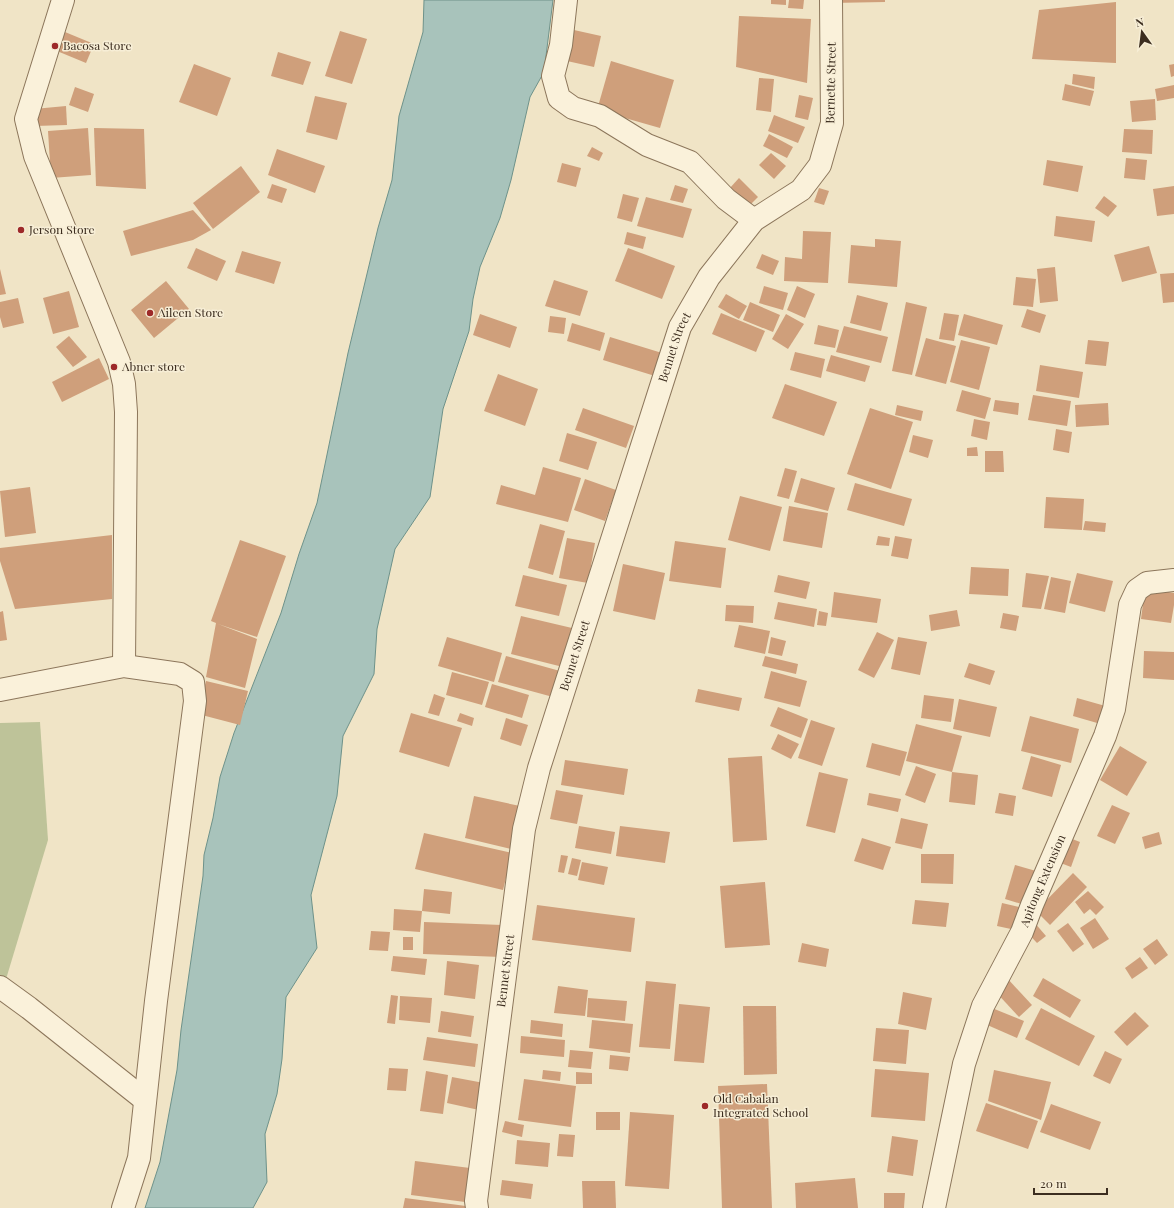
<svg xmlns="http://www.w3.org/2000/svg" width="1174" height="1208" font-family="'Playfair Display',serif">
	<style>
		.cemetery { fill: #bec399 }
		.water { fill: #a8c3bb; stroke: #6e928a }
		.building { fill: #cf9f7b }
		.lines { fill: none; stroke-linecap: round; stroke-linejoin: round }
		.minor-casing { stroke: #8c765b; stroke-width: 24 }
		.minor { stroke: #faf1da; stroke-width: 22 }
		.poi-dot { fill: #9d2929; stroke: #f7eed6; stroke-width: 1.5 }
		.labels { text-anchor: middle; stroke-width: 3; stroke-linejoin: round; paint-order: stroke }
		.poi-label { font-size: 12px; fill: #3c2d1f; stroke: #f7eed6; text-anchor: start }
		.street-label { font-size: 12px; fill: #3c2d1f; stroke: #f7eed6 }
	</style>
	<rect width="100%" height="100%" fill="#f0e4c6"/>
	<path class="cemetery" d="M 40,722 L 48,840 L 0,999 L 0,723 Z"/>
	<path class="water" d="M 424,0 L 553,0 L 544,72 L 530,97 L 511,180 L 500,218 L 480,267 L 473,299 L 469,331 L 443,409 L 430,497 L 395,549 L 377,629 L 374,674 L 343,736 L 337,796 L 311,895 L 317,948 L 286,997 L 282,1059 L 277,1094 L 265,1134 L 267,1182 L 253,1208 L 145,1208 L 160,1162 L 177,1070 L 181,1030 L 203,876 L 204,855 L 213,818 L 220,777 L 234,733 L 281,613 L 299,554 L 317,503 L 348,353 L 378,228 L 392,180 L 399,116 L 423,32 Z"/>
	<g class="building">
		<path d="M 771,0 L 786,0 L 786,5 L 771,4 Z"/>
		<path d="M 789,0 L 804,0 L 803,9 L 788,8 Z"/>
		<path d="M 831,0 L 885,0 L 885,2 L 831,3 Z"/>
		<path d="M 1116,2 L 1116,63 L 1032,59 L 1039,10 Z"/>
		<path d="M 739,16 L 811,19 L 807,83 L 736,67 Z"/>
		<path d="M 574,30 L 601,36 L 594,67 L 567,61 Z"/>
		<path d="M 340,31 L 367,39 L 352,84 L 325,76 Z"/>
		<path d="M 65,32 L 94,44 L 86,63 L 57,51 Z"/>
		<path d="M 278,52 L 311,62 L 303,85 L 271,76 Z"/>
		<path d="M 611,61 L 674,80 L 660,128 L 597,110 Z"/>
		<path d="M 194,64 L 231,78 L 217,116 L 179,102 Z"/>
		<path d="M 1174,64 L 1174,76 L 1171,77 L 1169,65 Z"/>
		<path d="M 1073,74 L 1095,77 L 1094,89 L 1072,84 Z"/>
		<path d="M 759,78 L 774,79 L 771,112 L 756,110 Z"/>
		<path d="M 1065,84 L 1094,91 L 1090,106 L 1062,100 Z"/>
		<path d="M 1174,85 L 1174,98 L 1157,101 L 1155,89 Z"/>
		<path d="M 75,87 L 94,94 L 88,112 L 69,105 Z"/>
		<path d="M 799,95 L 813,98 L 808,120 L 795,117 Z"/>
		<path d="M 315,96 L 347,103 L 337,140 L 306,132 Z"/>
		<path d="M 1155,99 L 1156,120 L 1132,122 L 1130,101 Z"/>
		<path d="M 66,106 L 67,125 L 35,126 L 34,109 Z"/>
		<path d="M 774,115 L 805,127 L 798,143 L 768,131 Z"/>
		<path d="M 88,128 L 91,175 L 51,178 L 48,131 Z"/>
		<path d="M 94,128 L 144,129 L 146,189 L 96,186 Z"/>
		<path d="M 1124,129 L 1153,130 L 1152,154 L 1122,152 Z"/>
		<path d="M 769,134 L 793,147 L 787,158 L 763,146 Z"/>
		<path d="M 592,147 L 603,153 L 599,161 L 587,156 Z"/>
		<path d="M 277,149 L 325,166 L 315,193 L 268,175 Z"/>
		<path d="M 771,153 L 786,166 L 774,179 L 759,165 Z"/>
		<path d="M 1126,158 L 1147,160 L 1145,180 L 1124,178 Z"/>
		<path d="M 1047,160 L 1083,166 L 1078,192 L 1043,185 Z"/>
		<path d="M 562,163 L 581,168 L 576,187 L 557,182 Z"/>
		<path d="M 241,166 L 260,192 L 213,229 L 193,203 Z"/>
		<path d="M 739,178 L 758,197 L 748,207 L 729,189 Z"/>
		<path d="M 272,184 L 287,189 L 282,203 L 267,198 Z"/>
		<path d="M 675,185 L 688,189 L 683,203 L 670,200 Z"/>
		<path d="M 1174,186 L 1174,214 L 1157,216 L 1153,189 Z"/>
		<path d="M 819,188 L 829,191 L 824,205 L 814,202 Z"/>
		<path d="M 623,194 L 639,198 L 632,222 L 617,218 Z"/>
		<path d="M 1104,196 L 1117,206 L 1108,217 L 1095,208 Z"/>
		<path d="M 646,197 L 692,209 L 683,238 L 637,226 Z"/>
		<path d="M 193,210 L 211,230 L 193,240 L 131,256 L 123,231 Z"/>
		<path d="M 1056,216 L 1095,221 L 1092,242 L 1054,236 Z"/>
		<path d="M 803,231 L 831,232 L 828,283 L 784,281 L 785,257 L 802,259 Z"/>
		<path d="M 627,232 L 646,237 L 643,249 L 624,244 Z"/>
		<path d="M 875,239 L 901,241 L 897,287 L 848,283 L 851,245 L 875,247 Z"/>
		<path d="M 1149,246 L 1157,273 L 1122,282 L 1114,255 Z"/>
		<path d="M 196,248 L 226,261 L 217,281 L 187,268 Z"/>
		<path d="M 628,248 L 675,266 L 662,299 L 615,281 Z"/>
		<path d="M 242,251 L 281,262 L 274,284 L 235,272 Z"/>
		<path d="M 762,254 L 779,261 L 773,275 L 756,268 Z"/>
		<path d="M 1055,267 L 1058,301 L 1040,303 L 1037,269 Z"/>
		<path d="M 0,269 L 6,294 L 0,295 Z"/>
		<path d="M 1174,273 L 1174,302 L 1163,303 L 1160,274 Z"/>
		<path d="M 1016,277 L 1036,279 L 1033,307 L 1013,305 Z"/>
		<path d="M 554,280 L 588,291 L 580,316 L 545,306 Z"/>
		<path d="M 166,281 L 189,309 L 154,338 L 131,310 Z"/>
		<path d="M 764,286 L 788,293 L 783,310 L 759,303 Z"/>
		<path d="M 797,286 L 815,294 L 805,318 L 787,310 Z"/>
		<path d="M 69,291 L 79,327 L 53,334 L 43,298 Z"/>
		<path d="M 726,294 L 747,306 L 739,319 L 718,307 Z"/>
		<path d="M 857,295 L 888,303 L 881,331 L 850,323 Z"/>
		<path d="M 18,298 L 24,323 L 3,328 L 0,317 L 0,302 Z"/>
		<path d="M 750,302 L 780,315 L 773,332 L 743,320 Z"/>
		<path d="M 906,302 L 927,307 L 912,375 L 892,371 Z"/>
		<path d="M 1027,309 L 1046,315 L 1040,333 L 1021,327 Z"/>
		<path d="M 721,313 L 765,331 L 756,352 L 712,334 Z"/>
		<path d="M 944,313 L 959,315 L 954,341 L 939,339 Z"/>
		<path d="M 480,314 L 517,327 L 510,348 L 473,335 Z"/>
		<path d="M 786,314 L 804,324 L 788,349 L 772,339 Z"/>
		<path d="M 964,314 L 1003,325 L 997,345 L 958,335 Z"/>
		<path d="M 550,316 L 566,318 L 564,334 L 548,332 Z"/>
		<path d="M 572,323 L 605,333 L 600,351 L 567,341 Z"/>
		<path d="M 818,325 L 839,330 L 835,348 L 814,344 Z"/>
		<path d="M 844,326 L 888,337 L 881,363 L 836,352 Z"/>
		<path d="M 69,336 L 87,357 L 73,367 L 56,347 Z"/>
		<path d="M 610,337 L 662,353 L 655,376 L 603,360 Z"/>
		<path d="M 926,338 L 956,346 L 946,384 L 915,376 Z"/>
		<path d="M 961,340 L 990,347 L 979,390 L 950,382 Z"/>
		<path d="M 1088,340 L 1109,342 L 1106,366 L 1085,364 Z"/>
		<path d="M 795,352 L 825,359 L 821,378 L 790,370 Z"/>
		<path d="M 831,355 L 870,366 L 865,382 L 826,371 Z"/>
		<path d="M 99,358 L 109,379 L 62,402 L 52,382 Z"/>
		<path d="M 1040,365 L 1083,372 L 1079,398 L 1036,391 Z"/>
		<path d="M 498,374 L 538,389 L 525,426 L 484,411 Z"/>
		<path d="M 785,384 L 837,402 L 824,436 L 772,418 Z"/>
		<path d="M 962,390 L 991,398 L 985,419 L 956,411 Z"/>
		<path d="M 1033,395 L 1071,401 L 1067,426 L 1028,420 Z"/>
		<path d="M 995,400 L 1019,403 L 1018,415 L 993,411 Z"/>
		<path d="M 1108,403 L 1109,425 L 1076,427 L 1075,405 Z"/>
		<path d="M 897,405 L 923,411 L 921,421 L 895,415 Z"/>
		<path d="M 583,408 L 634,426 L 626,448 L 575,430 Z"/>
		<path d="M 870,408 L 913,422 L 891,489 L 847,474 Z"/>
		<path d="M 974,419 L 990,422 L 987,440 L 971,436 Z"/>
		<path d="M 1056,429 L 1072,432 L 1069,453 L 1053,450 Z"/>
		<path d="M 567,433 L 597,442 L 588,470 L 559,461 Z"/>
		<path d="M 913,435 L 933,440 L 928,458 L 909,452 Z"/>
		<path d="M 977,447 L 978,456 L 967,456 L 967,448 Z"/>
		<path d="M 985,451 L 1003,451 L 1004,472 L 985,472 Z"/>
		<path d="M 543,467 L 581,478 L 568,522 L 496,504 L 501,485 L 535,495 Z"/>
		<path d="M 785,468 L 797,471 L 789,499 L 777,496 Z"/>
		<path d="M 801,478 L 835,488 L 828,511 L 794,502 Z"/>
		<path d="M 585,479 L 616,490 L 605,521 L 574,510 Z"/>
		<path d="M 855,483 L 912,499 L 904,526 L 847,510 Z"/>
		<path d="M 30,487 L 36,533 L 5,537 L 0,491 Z"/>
		<path d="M 740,496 L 782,507 L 770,551 L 728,540 Z"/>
		<path d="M 1046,497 L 1084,499 L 1082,530 L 1044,528 Z"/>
		<path d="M 789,506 L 828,513 L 822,548 L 783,541 Z"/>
		<path d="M 1085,521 L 1106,523 L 1105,532 L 1083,530 Z"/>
		<path d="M 540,524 L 565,531 L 553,575 L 528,568 Z"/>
		<path d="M 112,535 L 112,599 L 15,609 L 0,561 L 0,548 Z"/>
		<path d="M 878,536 L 890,538 L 889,546 L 876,545 Z"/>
		<path d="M 895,536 L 912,539 L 908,559 L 891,556 Z"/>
		<path d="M 567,538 L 595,543 L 588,583 L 559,578 Z"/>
		<path d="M 240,540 L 286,556 L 257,637 L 218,624 L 257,639 L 245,688 L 206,677 L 216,623 L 211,621 Z"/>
		<path d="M 675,541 L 726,548 L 721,588 L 669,581 Z"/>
		<path d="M 623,564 L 665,573 L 655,620 L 613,611 Z"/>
		<path d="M 971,567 L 1009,569 L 1008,596 L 969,594 Z"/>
		<path d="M 1026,573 L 1049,576 L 1041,609 L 1022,607 Z"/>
		<path d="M 1077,573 L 1113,581 L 1105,612 L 1069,603 Z"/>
		<path d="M 523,575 L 567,585 L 559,616 L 515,606 Z"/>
		<path d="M 778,575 L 810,582 L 806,599 L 774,592 Z"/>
		<path d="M 1051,577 L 1071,581 L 1065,613 L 1044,609 Z"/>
		<path d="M 1145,588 L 1174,593 L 1174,605 L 1171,623 L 1141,619 Z"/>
		<path d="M 834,592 L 881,599 L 877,623 L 831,617 Z"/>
		<path d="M 778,602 L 817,609 L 814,627 L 774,619 Z"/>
		<path d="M 726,605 L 754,606 L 753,623 L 725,621 Z"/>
		<path d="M 957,610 L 960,626 L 931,631 L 929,615 Z"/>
		<path d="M 3,611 L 7,640 L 0,641 L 0,612 Z"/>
		<path d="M 819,611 L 828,613 L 826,626 L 817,625 Z"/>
		<path d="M 1003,613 L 1019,616 L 1016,631 L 1000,628 Z"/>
		<path d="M 521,616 L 572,628 L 563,667 L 511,654 Z"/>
		<path d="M 739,625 L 770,631 L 765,654 L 734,647 Z"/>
		<path d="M 877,632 L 894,640 L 874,678 L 858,670 Z"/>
		<path d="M 447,637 L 502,653 L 494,682 L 438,666 Z"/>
		<path d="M 771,637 L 786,641 L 782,656 L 768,653 Z"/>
		<path d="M 898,637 L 927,642 L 920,675 L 891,669 Z"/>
		<path d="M 1144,651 L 1174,652 L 1174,680 L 1143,678 Z"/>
		<path d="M 506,656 L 560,671 L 553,697 L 498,682 Z"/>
		<path d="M 765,656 L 798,664 L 796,674 L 762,666 Z"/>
		<path d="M 969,663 L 995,671 L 990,685 L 964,677 Z"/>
		<path d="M 771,671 L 807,681 L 800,707 L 764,698 Z"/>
		<path d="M 452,672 L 489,682 L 482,705 L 446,695 Z"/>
		<path d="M 206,681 L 248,691 L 240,725 L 198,714 Z"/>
		<path d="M 492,684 L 529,695 L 522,718 L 485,707 Z"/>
		<path d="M 698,689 L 742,698 L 739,711 L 695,702 Z"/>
		<path d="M 434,694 L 445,698 L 439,716 L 428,713 Z"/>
		<path d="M 924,695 L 954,699 L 951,722 L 921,718 Z"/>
		<path d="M 1077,698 L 1109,707 L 1104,725 L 1073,716 Z"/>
		<path d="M 959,699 L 997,707 L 990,737 L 953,729 Z"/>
		<path d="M 778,707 L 808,719 L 801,738 L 770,726 Z"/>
		<path d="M 411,713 L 462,728 L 449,767 L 399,752 Z"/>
		<path d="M 460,713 L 474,718 L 472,726 L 457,721 Z"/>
		<path d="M 1030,716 L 1079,729 L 1071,763 L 1021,751 Z"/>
		<path d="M 506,718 L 528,725 L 521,746 L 500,739 Z"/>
		<path d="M 811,720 L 835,728 L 822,766 L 798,758 Z"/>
		<path d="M 916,724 L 962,736 L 952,772 L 906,761 Z"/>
		<path d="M 778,734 L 799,744 L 791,759 L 771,749 Z"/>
		<path d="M 872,743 L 907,752 L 900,776 L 866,767 Z"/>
		<path d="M 1120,746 L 1147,762 L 1127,796 L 1100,780 Z"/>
		<path d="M 762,756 L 767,840 L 733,842 L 728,758 Z"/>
		<path d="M 1031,756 L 1061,765 L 1052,797 L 1022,789 Z"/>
		<path d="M 565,760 L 628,769 L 624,795 L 561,785 Z"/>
		<path d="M 916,766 L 936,774 L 925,803 L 905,795 Z"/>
		<path d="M 819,772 L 848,779 L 835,833 L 806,826 Z"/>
		<path d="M 952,772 L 978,775 L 975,805 L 949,802 Z"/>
		<path d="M 556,790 L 583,795 L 577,824 L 550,819 Z"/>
		<path d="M 869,793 L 901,799 L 898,812 L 867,805 Z"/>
		<path d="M 999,793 L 1016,796 L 1013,816 L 995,813 Z"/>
		<path d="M 474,796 L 520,806 L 511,849 L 465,838 Z"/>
		<path d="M 1112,805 L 1130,813 L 1115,844 L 1097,836 Z"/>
		<path d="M 901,818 L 928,824 L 922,849 L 895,843 Z"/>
		<path d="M 579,826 L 615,832 L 611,854 L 575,848 Z"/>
		<path d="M 620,826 L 670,832 L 665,863 L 616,856 Z"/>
		<path d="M 1159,832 L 1162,844 L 1145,849 L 1142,837 Z"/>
		<path d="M 424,833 L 512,853 L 503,890 L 415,869 Z"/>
		<path d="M 1067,837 L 1080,842 L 1071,867 L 1058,862 Z"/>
		<path d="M 862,838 L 891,847 L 883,870 L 854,861 Z"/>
		<path d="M 921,854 L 954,854 L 953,884 L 921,883 Z"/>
		<path d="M 561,855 L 568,856 L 564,873 L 558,872 Z"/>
		<path d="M 572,858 L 581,860 L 577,876 L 568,874 Z"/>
		<path d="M 582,862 L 608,867 L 604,885 L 578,880 Z"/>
		<path d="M 1015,865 L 1036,871 L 1025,905 L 1005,899 Z"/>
		<path d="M 1073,873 L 1087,887 L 1050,925 L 1036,911 Z"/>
		<path d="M 765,882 L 770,945 L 725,948 L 720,886 Z"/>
		<path d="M 424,889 L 452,892 L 450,914 L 422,911 Z"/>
		<path d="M 1088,891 L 1104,907 L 1096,915 L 1090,909 L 1084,914 L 1075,902 Z"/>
		<path d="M 915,900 L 949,903 L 946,927 L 912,924 Z"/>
		<path d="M 1002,903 L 1027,909 L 1021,931 L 997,926 Z"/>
		<path d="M 537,905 L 635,918 L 631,952 L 532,940 Z"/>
		<path d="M 394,909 L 422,911 L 420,932 L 393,930 Z"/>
		<path d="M 1095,918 L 1109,939 L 1093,949 L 1080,928 Z"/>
		<path d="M 424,922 L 502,925 L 501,957 L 423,954 Z"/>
		<path d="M 1034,922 L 1046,936 L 1037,943 L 1024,929 Z"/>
		<path d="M 1068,923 L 1084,944 L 1073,952 L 1057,931 Z"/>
		<path d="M 371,931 L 390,932 L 388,951 L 369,950 Z"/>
		<rect x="403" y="937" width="10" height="13"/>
		<path d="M 1157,939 L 1168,955 L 1155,965 L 1143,949 Z"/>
		<path d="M 802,943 L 829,949 L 826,967 L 798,962 Z"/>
		<path d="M 393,956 L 427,959 L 425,975 L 391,971 Z"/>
		<path d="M 1140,957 L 1148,968 L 1132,979 L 1125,968 Z"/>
		<path d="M 447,961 L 479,965 L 475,999 L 444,995 Z"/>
		<path d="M 1007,978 L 1032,1005 L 1019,1017 L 994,990 Z"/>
		<path d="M 1043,978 L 1081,1000 L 1070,1018 L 1033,996 Z"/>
		<path d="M 646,981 L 676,984 L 670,1049 L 639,1047 Z"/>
		<path d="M 558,986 L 588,990 L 585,1016 L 554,1013 Z"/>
		<path d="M 903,992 L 932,998 L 926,1030 L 898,1024 Z"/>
		<path d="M 391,995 L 398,996 L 395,1024 L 387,1023 Z"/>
		<path d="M 400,996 L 432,998 L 430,1023 L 399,1020 Z"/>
		<path d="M 588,998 L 627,1001 L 625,1021 L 587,1017 Z"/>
		<path d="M 679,1004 L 710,1007 L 704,1063 L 674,1061 Z"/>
		<path d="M 743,1006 L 776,1006 L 777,1074 L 744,1075 Z"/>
		<path d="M 992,1008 L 1024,1021 L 1017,1038 L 985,1024 Z"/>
		<path d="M 1041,1008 L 1095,1036 L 1079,1066 L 1025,1039 Z"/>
		<path d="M 441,1011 L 474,1016 L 471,1037 L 438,1032 Z"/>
		<path d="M 1135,1012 L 1149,1026 L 1127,1046 L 1114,1032 Z"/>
		<path d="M 531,1020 L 563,1024 L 562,1037 L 530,1033 Z"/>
		<path d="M 592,1020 L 633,1024 L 630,1053 L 589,1048 Z"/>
		<path d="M 876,1028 L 909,1030 L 906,1064 L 873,1061 Z"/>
		<path d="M 521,1036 L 565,1040 L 564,1057 L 520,1053 Z"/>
		<path d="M 427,1037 L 478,1044 L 475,1067 L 423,1060 Z"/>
		<path d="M 570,1050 L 593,1052 L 591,1069 L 568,1067 Z"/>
		<path d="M 1105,1051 L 1122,1059 L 1110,1084 L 1093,1076 Z"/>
		<path d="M 610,1055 L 630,1057 L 628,1071 L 609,1069 Z"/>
		<path d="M 389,1068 L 408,1069 L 406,1091 L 387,1090 Z"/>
		<path d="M 875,1069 L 929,1073 L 925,1121 L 871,1117 Z"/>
		<path d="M 543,1070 L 561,1072 L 560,1081 L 542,1079 Z"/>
		<path d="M 994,1070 L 1051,1082 L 1041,1120 L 988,1101 Z"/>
		<path d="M 426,1071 L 448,1075 L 443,1114 L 420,1111 Z"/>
		<path d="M 576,1072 L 592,1073 L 592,1084 L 576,1084 Z"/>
		<path d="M 452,1077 L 484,1083 L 479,1110 L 447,1103 Z"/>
		<path d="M 524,1079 L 576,1086 L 571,1127 L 518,1120 Z"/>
		<path d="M 767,1084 L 772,1208 L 722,1208 L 718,1086 Z"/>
		<path d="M 986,1103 L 1038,1121 L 1028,1149 L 976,1131 Z"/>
		<path d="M 1051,1104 L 1101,1122 L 1090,1150 L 1040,1132 Z"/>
		<rect x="596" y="1112" width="24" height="18"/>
		<path d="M 630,1112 L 674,1115 L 669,1189 L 625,1186 Z"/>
		<path d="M 505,1121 L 524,1125 L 522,1137 L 502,1132 Z"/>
		<path d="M 559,1134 L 575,1135 L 573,1157 L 557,1156 Z"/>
		<path d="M 892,1136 L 918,1140 L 913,1176 L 887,1172 Z"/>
		<path d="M 517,1140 L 550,1143 L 548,1167 L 515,1164 Z"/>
		<path d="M 415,1161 L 470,1168 L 465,1202 L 411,1195 Z"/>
		<path d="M 855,1178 L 858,1208 L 796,1208 L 795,1183 Z"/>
		<path d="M 502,1180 L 533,1184 L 531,1199 L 500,1195 Z"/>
		<path d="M 582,1181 L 615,1181 L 616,1208 L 583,1208 Z"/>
		<path d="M 884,1193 L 905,1193 L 904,1208 L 884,1208 Z"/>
		<path d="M 405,1198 L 466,1206 L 465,1208 L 403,1208 Z"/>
	</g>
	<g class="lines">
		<defs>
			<g id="minor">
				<path d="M 63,0 L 26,119 L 35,156 L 119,362 L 124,384 L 126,412 L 124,666"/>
				<path d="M 566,0 L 561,45 L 553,76 L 559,98 L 573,108 L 600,116 L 647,145 L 690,162 L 726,199 L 754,220"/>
				<path d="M 0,690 L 124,666 L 180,674 L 193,682 L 195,701 L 156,1001 L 139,1158 L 123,1208"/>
				<path d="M 0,987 L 29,1008 L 145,1100"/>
				<path id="s1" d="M 477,1208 L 476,1201 L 524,829 L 539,768 L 680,327 L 709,277 L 754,220 L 801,190 L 820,165 L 832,123 L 831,0"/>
				<path id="s2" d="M 934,1208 L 964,1064 L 983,1006 L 1022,932 L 1032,905 L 1105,736 L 1114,709 L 1130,605 L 1137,590 L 1147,583 L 1174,580"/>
			</g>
		</defs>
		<use href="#minor" class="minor-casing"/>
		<use href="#minor" class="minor"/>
	</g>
	<g class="poi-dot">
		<circle cx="55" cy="46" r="4"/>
		<circle cx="21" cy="230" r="4"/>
		<circle cx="150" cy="313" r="4"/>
		<circle cx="114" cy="367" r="4"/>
		<circle cx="705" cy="1106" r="4"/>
	</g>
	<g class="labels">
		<g class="poi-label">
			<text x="63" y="50">Bacosa Store</text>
			<text x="29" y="234">Jerson Store</text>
			<text x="158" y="317">Aileen Store</text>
			<text x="122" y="371">Abner store</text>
			<text x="713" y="1103">Old Cabalan<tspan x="713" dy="14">Integrated School</tspan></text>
		</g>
		<g class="street-label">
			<text transform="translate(831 83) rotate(-89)" y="4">Bernette Street</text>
			<text dy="4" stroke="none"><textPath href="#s1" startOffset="887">Bennet Street</textPath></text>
			<text dy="4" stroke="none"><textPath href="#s1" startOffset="563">Bennet Street</textPath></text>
			<text dy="4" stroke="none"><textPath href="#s2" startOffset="347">Apitong Extension</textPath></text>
			<text dy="4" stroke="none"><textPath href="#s1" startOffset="239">Bennet Street</textPath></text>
		</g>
	</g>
	<g transform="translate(1142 32) rotate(346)" stroke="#f7eed6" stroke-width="3" paint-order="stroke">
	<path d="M0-3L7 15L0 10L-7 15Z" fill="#3c2d1f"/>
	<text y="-6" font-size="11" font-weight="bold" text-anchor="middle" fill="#3c2d1f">N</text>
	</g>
	<path d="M1034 1188v6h73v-6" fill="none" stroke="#3c2d1f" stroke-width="2"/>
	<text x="1040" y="1188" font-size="12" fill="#3c2d1f" stroke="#f7eed6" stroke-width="3" paint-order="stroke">20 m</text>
</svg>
